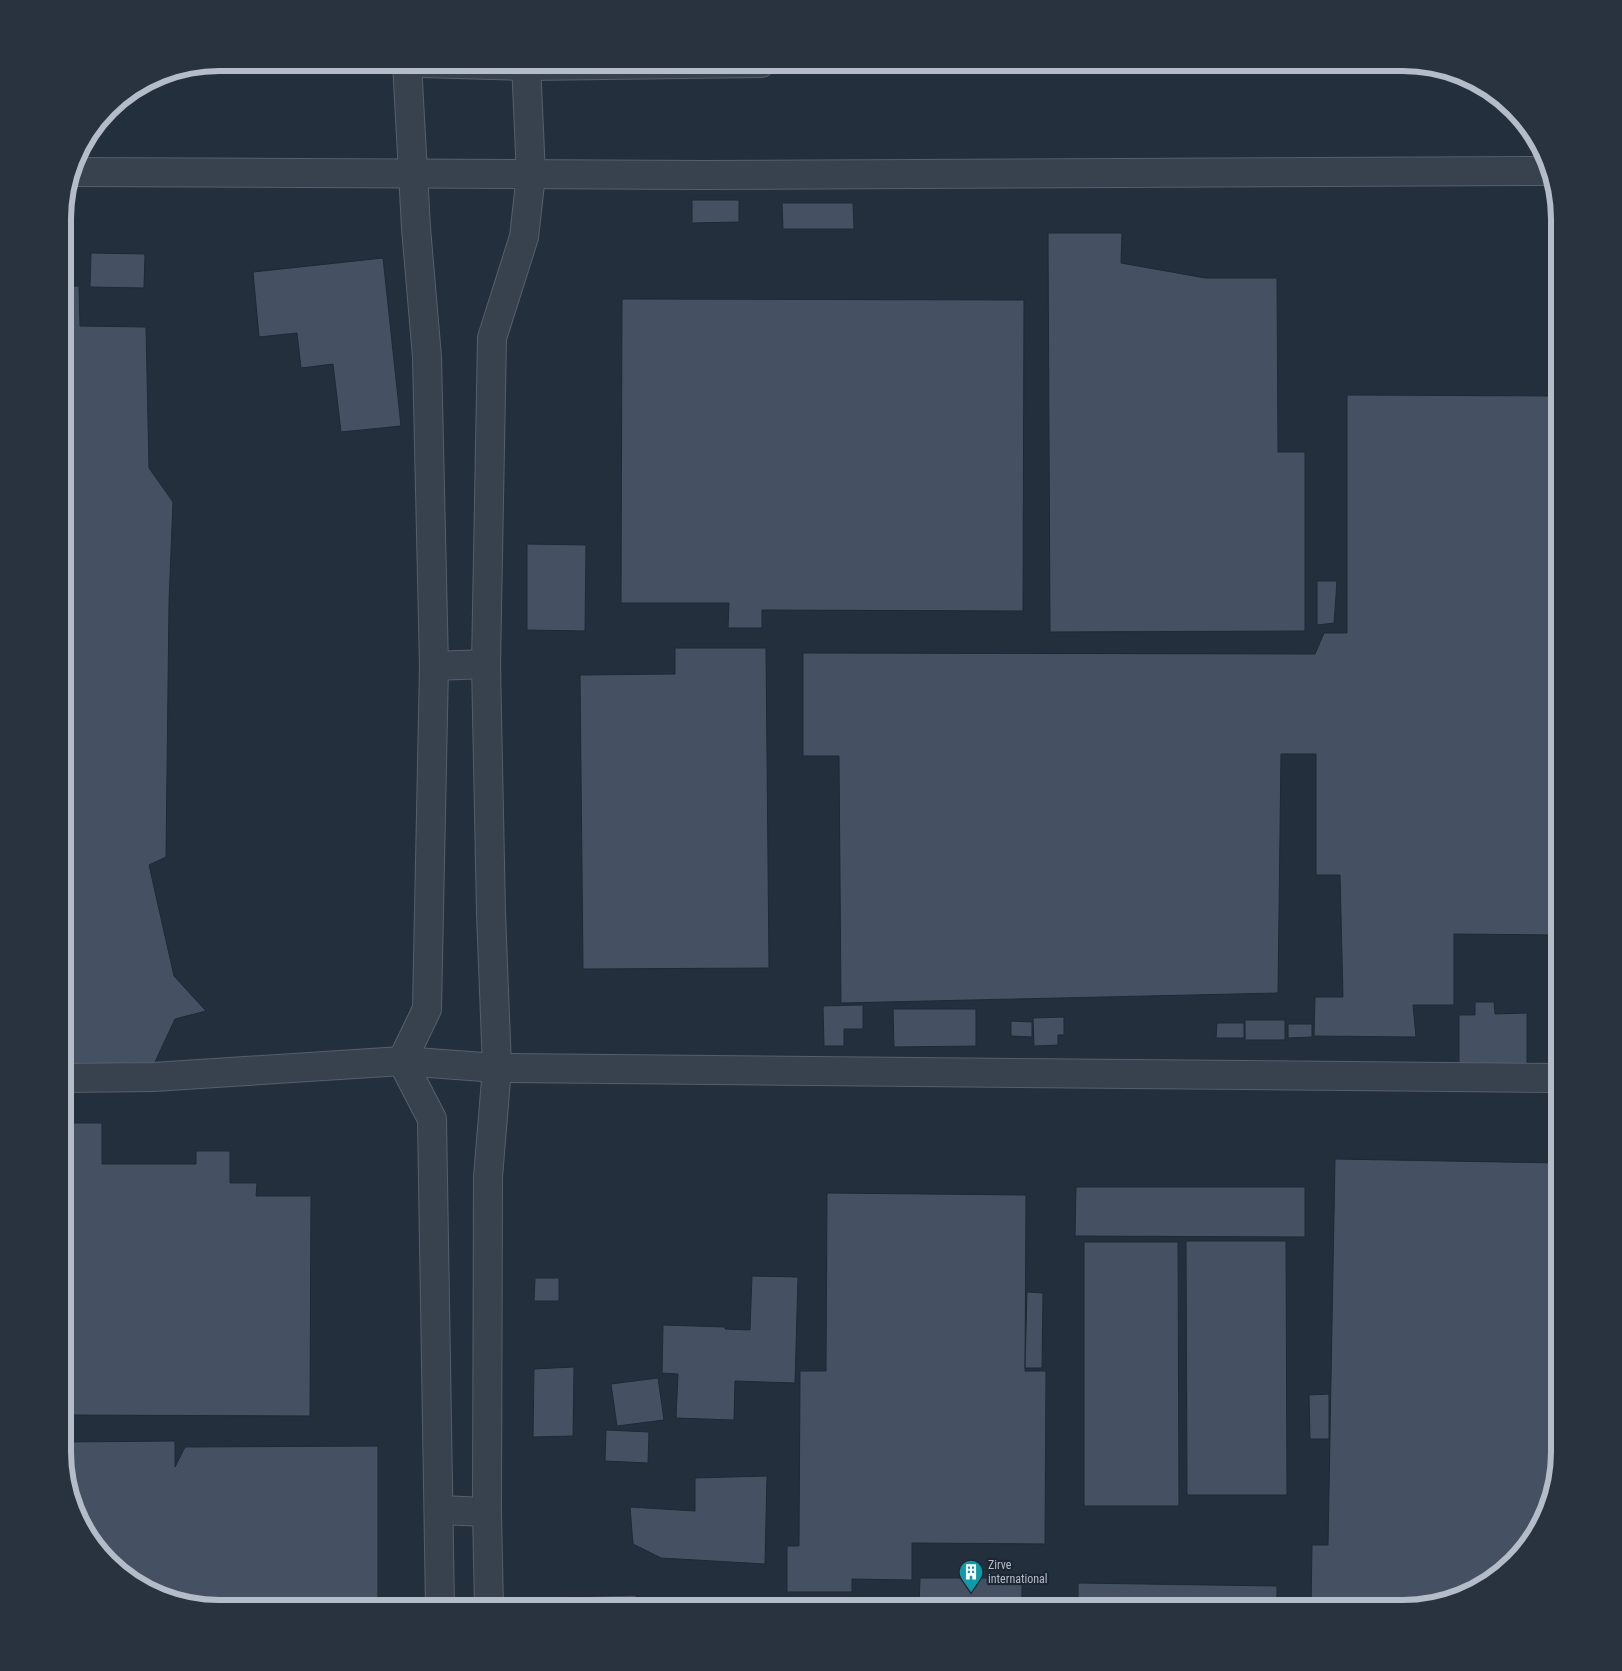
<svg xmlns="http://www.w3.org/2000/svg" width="1622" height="1671" font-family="'Roboto Condensed',sans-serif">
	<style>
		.building { fill: #455162; stroke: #1f2835 }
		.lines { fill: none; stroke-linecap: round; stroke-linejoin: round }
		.minor-casing { stroke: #565f6c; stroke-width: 30 }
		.minor { stroke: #38414e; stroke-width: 28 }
		.labels { text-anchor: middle; stroke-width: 4.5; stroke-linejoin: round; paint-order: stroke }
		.poi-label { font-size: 12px; fill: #b4bcc9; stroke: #1d2633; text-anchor: start }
		.rim { fill: none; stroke: #b4bcc9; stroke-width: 6 }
	</style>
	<rect width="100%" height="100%" fill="#242f3e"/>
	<g class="building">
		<path d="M 692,200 L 739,200 L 739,222 L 692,223 Z"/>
		<path d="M 782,203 L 853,203 L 854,229 L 783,229 Z"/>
		<path d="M 1048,233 L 1122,233 L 1121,263 L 1205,278 L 1277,278 L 1278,452 L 1305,452 L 1305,631 L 1050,632 Z"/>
		<path d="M 91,253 L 145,254 L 144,288 L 90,287 Z"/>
		<path d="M 383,258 L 401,426 L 341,432 L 333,364 L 301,368 L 297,333 L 259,337 L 253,272 Z"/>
		<path d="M 63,286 L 79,286 L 80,326 L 146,327 L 149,468 L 173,502 L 169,602 L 166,857 L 149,865 L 174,976 L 206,1011 L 175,1019 L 154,1064 L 63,1065 Z"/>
		<path d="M 622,299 L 1024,300 L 1023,611 L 762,610 L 762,628 L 728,628 L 729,603 L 621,603 Z"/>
		<path d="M 1347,395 L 1559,396 L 1559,935 L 1454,934 L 1454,1005 L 1413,1005 L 1416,1037 L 1314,1036 L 1315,997 L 1343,997 L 1340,875 L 1316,875 L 1316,754 L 1281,754 L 1278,993 L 841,1003 L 839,756 L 803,756 L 803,653 L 1315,654 L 1324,633 L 1347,633 Z"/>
		<path d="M 527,544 L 586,545 L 585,631 L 527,630 Z"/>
		<path d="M 1317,581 L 1337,581 L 1334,623 L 1317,625 Z"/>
		<path d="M 675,648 L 766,648 L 769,968 L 583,969 L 580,675 L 675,674 Z"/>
		<rect x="1558" y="940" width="1" height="36"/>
		<path d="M 1475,1002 L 1494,1002 L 1495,1014 L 1527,1013 L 1527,1065 L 1459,1065 L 1459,1015 L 1475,1015 Z"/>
		<path d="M 863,1005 L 863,1029 L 844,1029 L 844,1046 L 824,1046 L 823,1006 Z"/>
		<path d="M 893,1009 L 976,1009 L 976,1046 L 894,1047 Z"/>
		<path d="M 1064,1017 L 1064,1035 L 1058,1035 L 1058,1045 L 1034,1046 L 1033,1018 Z"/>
		<rect x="1245" y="1020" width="40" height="20"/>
		<path d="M 1011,1021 L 1032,1022 L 1032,1037 L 1011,1036 Z"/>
		<path d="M 1217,1023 L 1244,1023 L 1244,1038 L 1216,1038 Z"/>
		<path d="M 1288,1024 L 1312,1024 L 1312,1037 L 1288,1038 Z"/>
		<path d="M 63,1123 L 102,1123 L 102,1164 L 196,1164 L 196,1151 L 230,1151 L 230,1183 L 257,1183 L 256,1196 L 311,1196 L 310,1416 L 63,1415 Z"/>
		<path d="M 1335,1159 L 1559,1163 L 1560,1452 L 1543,1521 L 1506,1570 L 1463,1597 L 1403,1608 L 1311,1608 L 1312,1545 L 1328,1545 Z"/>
		<path d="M 1076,1187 L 1305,1187 L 1305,1237 L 1075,1236 Z"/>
		<path d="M 827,1193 L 1026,1195 L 1025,1371 L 1046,1371 L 1045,1544 L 912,1543 L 912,1580 L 852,1579 L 852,1592 L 787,1592 L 787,1546 L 799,1546 L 800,1371 L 826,1371 Z"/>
		<path d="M 1186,1241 L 1286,1241 L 1287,1495 L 1187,1495 Z"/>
		<path d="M 1084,1242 L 1178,1242 L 1179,1506 L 1084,1506 Z"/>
		<path d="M 752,1276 L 798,1277 L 795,1383 L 735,1381 L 734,1420 L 676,1418 L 678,1374 L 662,1373 L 663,1325 L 725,1327 L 725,1329 L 750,1330 Z"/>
		<path d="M 535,1278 L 559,1278 L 559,1301 L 534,1301 Z"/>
		<path d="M 1027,1292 L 1043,1293 L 1042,1368 L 1025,1368 Z"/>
		<path d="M 574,1367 L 573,1436 L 533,1437 L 534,1369 Z"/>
		<path d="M 658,1378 L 664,1420 L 617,1426 L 611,1384 Z"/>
		<path d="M 1329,1394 L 1329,1439 L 1310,1439 L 1309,1395 Z"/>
		<path d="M 606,1430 L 649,1432 L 648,1463 L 605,1461 Z"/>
		<path d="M 175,1441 L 175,1467 L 185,1447 L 378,1446 L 378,1608 L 219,1608 L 150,1592 L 101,1555 L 74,1512 L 63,1452 L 63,1442 Z"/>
		<path d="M 767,1476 L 765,1564 L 661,1558 L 633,1544 L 630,1507 L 695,1511 L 695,1478 Z"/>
		<path d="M 920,1578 L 1022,1578 L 1022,1608 L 919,1608 Z"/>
		<path d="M 1078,1583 L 1277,1586 L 1277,1608 L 1078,1608 Z"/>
		<path d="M 636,1595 L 636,1608 L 567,1608 L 567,1597 Z"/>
		<path d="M 789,1602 L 789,1608 L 718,1608 L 718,1604 Z"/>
	</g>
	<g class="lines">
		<defs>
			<g id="minor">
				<path d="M 407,63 L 416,228 L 427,357 L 434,666 L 427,1009 L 402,1061 L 432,1119 L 440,1608"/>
				<path d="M 422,63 L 527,66 L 761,63"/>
				<path d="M 73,172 L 704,175 L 1550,171"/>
				<path d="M 434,666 L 486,664"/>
				<path d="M 63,1078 L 153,1077 L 402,1061 L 497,1068 L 1559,1078"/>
				<path d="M 439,1510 L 487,1512"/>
				<path d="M 489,1608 L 487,1512 L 488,1177 L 497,1068 L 491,913 L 486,664 L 492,338 L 524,237 L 531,175 L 526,63"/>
			</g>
		</defs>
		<use href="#minor" class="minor-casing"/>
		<use href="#minor" class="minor"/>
	</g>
	<defs>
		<symbol id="building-pin" viewBox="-11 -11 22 30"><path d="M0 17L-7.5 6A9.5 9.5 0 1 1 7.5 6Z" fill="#0f9aa8" stroke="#1d2633"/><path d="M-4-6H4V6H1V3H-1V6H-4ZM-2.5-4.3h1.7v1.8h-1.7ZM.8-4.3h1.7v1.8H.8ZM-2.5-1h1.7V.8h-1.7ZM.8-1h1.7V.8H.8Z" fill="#fff"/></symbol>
	</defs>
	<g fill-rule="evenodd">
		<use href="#building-pin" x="957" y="1558" width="28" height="38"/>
	</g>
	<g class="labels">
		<g class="poi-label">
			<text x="988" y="1569">Zirve<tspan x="988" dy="14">international</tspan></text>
		</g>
	</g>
	<path d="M0 0H1622V1671H0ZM219 71H1403A148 148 0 0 1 1551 219V1452A148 148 0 0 1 1403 1600H219A148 148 0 0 1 71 1452V219A148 148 0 0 1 219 71Z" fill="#29323f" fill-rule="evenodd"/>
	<path class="rim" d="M219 71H1403A148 148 0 0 1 1551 219V1452A148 148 0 0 1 1403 1600H219A148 148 0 0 1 71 1452V219A148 148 0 0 1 219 71Z"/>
</svg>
